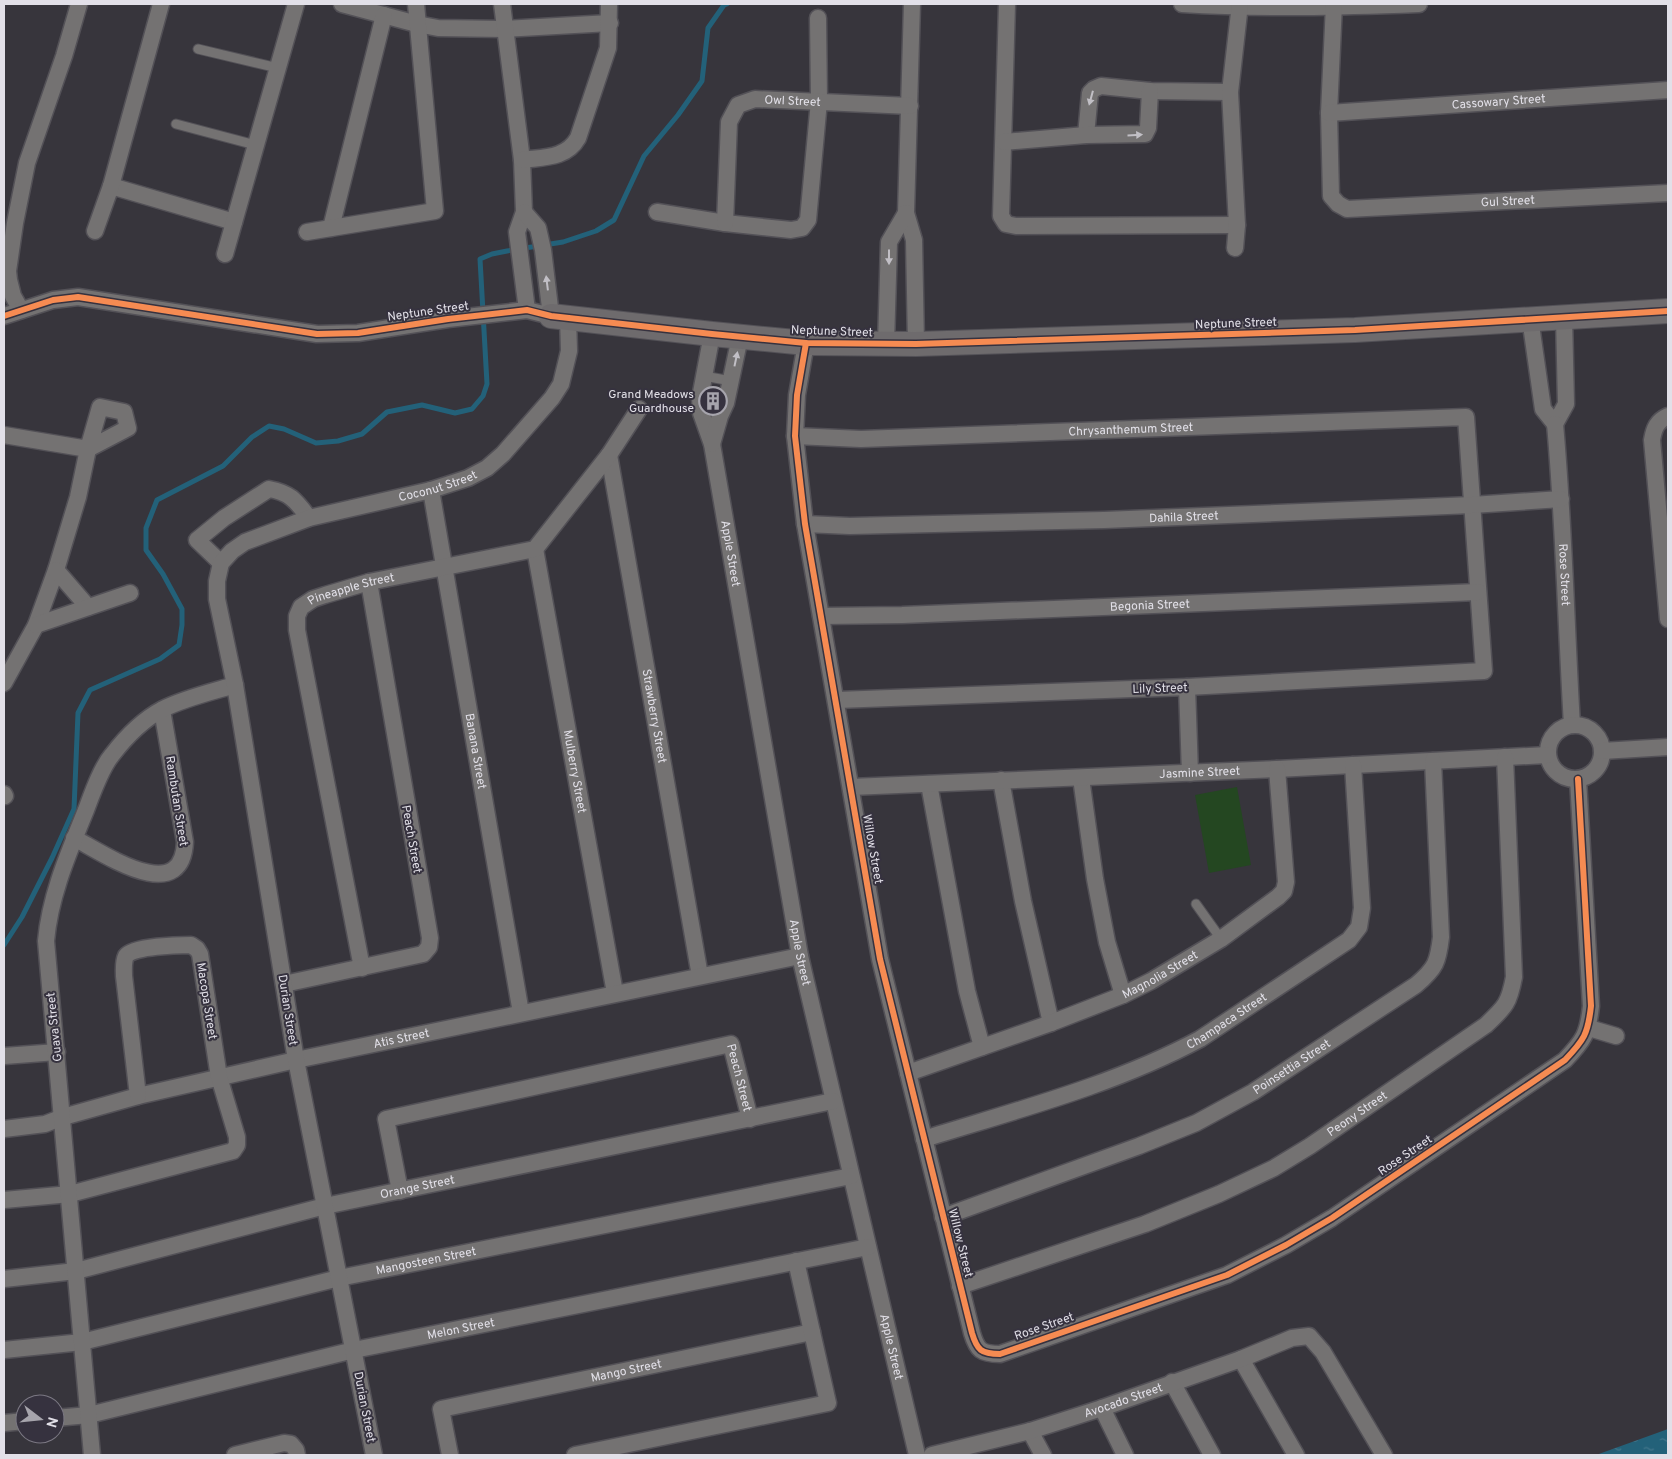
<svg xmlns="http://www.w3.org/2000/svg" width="1672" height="1459" font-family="Overpass,sans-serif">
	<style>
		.garden { fill: #244721 }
		.water { fill: url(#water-ripples) }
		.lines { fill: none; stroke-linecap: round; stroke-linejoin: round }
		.stream { stroke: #236179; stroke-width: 5 }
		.lane-casing { stroke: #535157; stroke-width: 11 }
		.street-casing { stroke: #535157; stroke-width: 19 }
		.secondary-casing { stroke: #535157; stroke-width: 26 }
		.lane { stroke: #747272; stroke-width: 9 }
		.street { stroke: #747272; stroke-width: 16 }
		.secondary { stroke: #6e6b6d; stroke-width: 24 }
		.cycleway-casing { stroke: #36323f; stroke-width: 9 }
		.cycleway { stroke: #f68b52; stroke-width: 6 }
		.oneway { fill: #c1bfc5 }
		.labels { text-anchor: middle; stroke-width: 4; stroke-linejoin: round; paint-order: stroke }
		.street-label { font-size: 12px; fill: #e2e0e8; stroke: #36323f }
		.poi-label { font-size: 12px; fill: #e2e0e8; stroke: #36323f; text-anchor: end }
	</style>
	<defs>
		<pattern id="water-ripples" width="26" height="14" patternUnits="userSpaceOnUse" patternTransform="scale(1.25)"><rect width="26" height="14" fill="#236179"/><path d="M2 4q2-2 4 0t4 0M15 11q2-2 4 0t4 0" fill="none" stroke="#43778c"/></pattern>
	</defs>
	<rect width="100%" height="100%" fill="#37353c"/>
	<path class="garden" d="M 1237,787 L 1251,865 L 1209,873 L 1195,795 Z"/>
	<path class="water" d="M 1668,1429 L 1668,1455 L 1596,1455 Z"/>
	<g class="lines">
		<path class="stream" d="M 4,945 L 22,917 L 52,858 L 74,809 L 78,713 L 90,690 L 160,659 L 179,645 L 182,625 L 182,609 L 163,574 L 146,550 L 146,528 L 157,500 L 223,466 L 252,437 L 269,426 L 284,429 L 316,443 L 338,441 L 362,434 L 387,412 L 422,405 L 455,413 L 472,409 L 483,396 L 487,384 L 480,259 L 492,254 L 507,251 L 563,242 L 596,231 L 614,220 L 644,156 L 678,115 L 702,81 L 708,28 L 724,5 L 727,4"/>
		<defs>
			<g id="lane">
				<path d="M 198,49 L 278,68"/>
				<path d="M 176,124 L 255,145"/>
				<path d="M 704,376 L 731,381"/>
				<path d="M 1196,904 L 1221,939"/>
			</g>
			<g id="street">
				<path d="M 342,4 L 417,24 L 438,28 L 504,29 L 610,23"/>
				<path d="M 502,4 L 522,160 L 524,212 L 517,232 L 527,310"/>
				<path d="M 912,4 L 906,213 L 914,240 L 916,344"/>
				<path d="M 1007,4 L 1001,216 L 1006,224 L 1016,226 L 1237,225"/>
				<path d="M 1182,4 C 1261,9 1340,7 1419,4"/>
				<path id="s1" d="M 1334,4 L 1329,113 L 1331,196 L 1338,204 L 1347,209 L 1668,193"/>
				<path id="s2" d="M 1329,113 L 1668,90"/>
				<path d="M 1086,135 L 1090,93 L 1094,89 L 1101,86 L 1150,91 L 1230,92"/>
				<path d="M 1004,142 L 1086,135 L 1145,134 L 1148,128 L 1150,91"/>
				<path d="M 522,160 C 543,157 566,159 578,138 L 608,48 L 609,4"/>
				<path d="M 111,186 L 234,222"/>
				<path d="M 657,212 L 725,223 L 791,230 L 802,228 L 808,220 L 819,101 L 818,18"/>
				<path id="s3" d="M 725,223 L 729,122 L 738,105 L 755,99 L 910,106"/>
				<path d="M 331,228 L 384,15"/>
				<path d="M 95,231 L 111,186 L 161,4"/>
				<path d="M 307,232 L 435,211 L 416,4"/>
				<path d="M 1235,248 L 1237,225 L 1230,92 L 1240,4"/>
				<path d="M 225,254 L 296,4"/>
				<path d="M 21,310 L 13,296 L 9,280 L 8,271 L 15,223 L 27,163 L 64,56 L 79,4"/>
				<path d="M 4,316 L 53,300 L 78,297 L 317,334 L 358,333 L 448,319 L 527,310 L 551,316 L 543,250 L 538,228 L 524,212"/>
				<path d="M 1530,318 L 1543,409 L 1555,424 L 1566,404 L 1564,317"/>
				<path id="s4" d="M 712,334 L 700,398 L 701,413 L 712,444 L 800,956 L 917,1455"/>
				<path d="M 806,343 L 797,395 L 795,436 L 805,524 L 880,959 L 972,1333 C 977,1350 981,1354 1000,1354 L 1227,1275 L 1286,1245 L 1332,1218 L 1565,1060 C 1584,1040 1588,1034 1591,1006 L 1578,779"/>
				<path d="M 886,344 L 889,242 L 906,213"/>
				<path d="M 1668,416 C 1657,421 1654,428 1652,440 L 1668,619"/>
				<path id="s5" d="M 1555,424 C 1564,524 1566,625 1572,725"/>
				<path d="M 4,435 L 88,449 L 128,428 L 124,412 L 100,407 L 88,449 L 78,497 L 56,570 L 36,625 L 4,683"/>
				<path id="s6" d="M 795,436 L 861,439 L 1466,417 L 1484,671 L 1187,687 L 837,700"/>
				<path d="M 712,444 L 720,416 L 726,403 L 740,337"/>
				<path id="s7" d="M 609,455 L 700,976"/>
				<path id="s8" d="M 431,490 L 521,1013"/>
				<path id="s9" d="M 805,524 L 850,526 L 1104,520 L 1472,505 L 1561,499"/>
				<path id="s10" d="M 535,549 L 615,993"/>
				<path d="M 221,563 L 197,540 L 224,518 L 269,489 C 291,493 296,501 309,518"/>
				<path d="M 56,570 L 88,607"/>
				<path id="s11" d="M 821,616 L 902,615 L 1478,592"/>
				<path d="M 36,625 L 130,593"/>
				<path d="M 1187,687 L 1190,773"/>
				<circle cx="1575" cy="752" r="27"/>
				<path d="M 1602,751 L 1668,747"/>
				<path d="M 1081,778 L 1095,879 L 1107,942 L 1123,995"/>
				<path d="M 1001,780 L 1023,901 L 1051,1023"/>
				<path d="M 929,784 L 967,991 L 982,1047"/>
				<path id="s12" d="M 851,787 L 1277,769 L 1547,755"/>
				<path d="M 4,794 L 5,796"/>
				<path d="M 74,838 C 103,853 182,908 185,842 L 162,710"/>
				<path id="s13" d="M 362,968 L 297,630 L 297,616 L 301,607 L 313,599 L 325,595 L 369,582 L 535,549 L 609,455 L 639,409"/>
				<path d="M 284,984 L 423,954 L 429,947 L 430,938 L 369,582"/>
				<path d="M 1589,1028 L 1616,1036"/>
				<path d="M 4,1056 L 57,1052"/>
				<path id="s14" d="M 908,1073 L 1051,1023 L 1123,995 L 1151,981 L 1221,939 L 1278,897 L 1284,891 L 1286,882 L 1277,769"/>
				<path id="s15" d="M 4,1129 L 45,1124 L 63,1117 L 138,1096 L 296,1060 L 800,956"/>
				<path id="s16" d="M 924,1139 C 1017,1110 1114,1085 1200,1039 L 1349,940 L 1359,927 L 1362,908 L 1353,765"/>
				<path id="s17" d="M 400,1191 L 386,1119 L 731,1044 L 750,1119"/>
				<path d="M 4,1200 L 70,1194 L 233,1151 L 237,1145 L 237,1137 L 219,1077 L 200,954 L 197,949 L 191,945 C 179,945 133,946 126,956 C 123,962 124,970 124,976 L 138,1096"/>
				<path id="s18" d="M 943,1217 L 1139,1146 L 1196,1123 L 1253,1092 L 1416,985 C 1436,968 1438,962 1441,937 L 1433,761"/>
				<path id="s19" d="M 4,1279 L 76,1271 L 325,1206 L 833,1101"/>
				<path id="s20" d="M 960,1286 L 1145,1224 L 1219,1194 L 1274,1168 L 1310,1146 L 1486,1025 C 1505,1007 1509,1004 1514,977 L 1505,757"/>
				<path id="s21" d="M 4,1350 L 82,1342 L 339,1278 L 851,1176"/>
				<path d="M 1241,1359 L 1296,1455"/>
				<path d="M 1172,1382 L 1212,1455"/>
				<path d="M 1102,1408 L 1125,1455"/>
				<path id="s22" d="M 55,1418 L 89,1415 L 354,1350 L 868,1247"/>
				<path d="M 4,1423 L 25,1421"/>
				<path d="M 1030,1431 L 1043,1455"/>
				<path d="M 92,1455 L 46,941 C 50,895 69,852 86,810 C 92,794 101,768 112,755 C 125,738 144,719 163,709 C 185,698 211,692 235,685"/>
				<path d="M 235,1455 L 284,1443 L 291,1444 L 296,1450 L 297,1455"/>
				<path id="s23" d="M 374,1455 L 296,1060 L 235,685 L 217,599 L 217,581 L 221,563 L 232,551 L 245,542 L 309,518 L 431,490 L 468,478 L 487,468 L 503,454 L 552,398 L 561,384 L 569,351 L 568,317"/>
				<path id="s24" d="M 450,1455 L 441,1409 L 812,1332"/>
				<path d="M 575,1455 L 828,1403 L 796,1261"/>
				<path id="s25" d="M 932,1455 L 1030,1431 L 1102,1408 L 1241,1359 L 1292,1338 L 1309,1336 L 1323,1352 L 1384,1455"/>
			</g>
			<path id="secondary" d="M 551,316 L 712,334 L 806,343 L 916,344 L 1355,330 L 1668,311"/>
		</defs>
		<use href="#lane" class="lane-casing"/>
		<use href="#street" class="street-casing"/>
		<use href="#secondary" class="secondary-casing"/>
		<use href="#lane" class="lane"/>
		<use href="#street" class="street"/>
		<use href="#secondary" class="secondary"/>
		<defs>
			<g id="cycleway">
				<path d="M 4,316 L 53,300 L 78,297 L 317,334 L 358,333 L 448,319 L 527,310 L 551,316 L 712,334 L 806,343 L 916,344 L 1355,330 L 1668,311"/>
				<path d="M 806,343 L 797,395 L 795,436 L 805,524 L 880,959 L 972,1333 C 977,1350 981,1354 1000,1354 L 1227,1275 L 1286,1245 L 1332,1218 L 1565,1060 C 1584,1040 1588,1034 1591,1006 L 1578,779"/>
			</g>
		</defs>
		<use href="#cycleway" class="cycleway-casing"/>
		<use href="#cycleway" class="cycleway"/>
	</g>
	<defs><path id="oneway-solid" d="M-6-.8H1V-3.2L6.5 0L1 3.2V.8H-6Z" transform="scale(1.25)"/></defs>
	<g class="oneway">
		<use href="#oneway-solid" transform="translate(1091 98) rotate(105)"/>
		<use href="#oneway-solid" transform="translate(1135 135) rotate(-3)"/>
		<use href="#oneway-solid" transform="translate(889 257) rotate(90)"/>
		<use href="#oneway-solid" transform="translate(547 283) rotate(-97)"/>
		<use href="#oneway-solid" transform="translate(736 359) rotate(-78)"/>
	</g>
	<defs>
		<symbol id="building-ring" viewBox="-11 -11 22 22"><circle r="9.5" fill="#36323f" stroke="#a6a4ac" stroke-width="1.5"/><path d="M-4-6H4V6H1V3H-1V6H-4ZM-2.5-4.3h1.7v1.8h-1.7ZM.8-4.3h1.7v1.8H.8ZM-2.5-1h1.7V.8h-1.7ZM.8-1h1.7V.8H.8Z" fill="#a6a4ac"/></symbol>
	</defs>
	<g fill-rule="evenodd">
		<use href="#building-ring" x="697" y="385" width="32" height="32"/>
	</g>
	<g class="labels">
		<g class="street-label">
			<text dy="4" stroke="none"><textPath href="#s3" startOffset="176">Owl Street</textPath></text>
			<text dy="4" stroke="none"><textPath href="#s2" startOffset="170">Cassowary Street</textPath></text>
			<text dy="4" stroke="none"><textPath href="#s1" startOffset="374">Gul Street</textPath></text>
			<text transform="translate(428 311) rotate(-8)" y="4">Neptune Street</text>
			<text transform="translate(1236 323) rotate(-2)" y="4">Neptune Street</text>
			<text transform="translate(832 331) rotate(2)" y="4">Neptune Street</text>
			<text dy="4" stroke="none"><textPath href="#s6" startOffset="336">Chrysanthemum Street</textPath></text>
			<text dy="4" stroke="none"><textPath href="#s23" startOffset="1140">Coconut Street</textPath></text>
			<text dy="4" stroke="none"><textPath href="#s9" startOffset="379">Dahila Street</textPath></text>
			<text dy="4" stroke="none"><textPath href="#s4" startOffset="224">Apple Street</textPath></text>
			<text dy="4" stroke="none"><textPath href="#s5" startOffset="151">Rose Street</textPath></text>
			<text dy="4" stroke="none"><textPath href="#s13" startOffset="422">Pineapple Street</textPath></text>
			<text dy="4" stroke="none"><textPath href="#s11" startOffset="329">Begonia Street</textPath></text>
			<text transform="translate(1160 688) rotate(-2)" y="4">Lily Street</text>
			<text dy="4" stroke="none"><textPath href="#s7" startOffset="265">Strawberry Street</textPath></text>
			<text dy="4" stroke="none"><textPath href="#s8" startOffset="265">Banana Street</textPath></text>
			<text dy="4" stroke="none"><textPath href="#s10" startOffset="226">Mulberry Street</textPath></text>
			<text dy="4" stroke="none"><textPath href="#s12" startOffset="349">Jasmine Street</textPath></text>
			<text transform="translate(177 801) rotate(81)" y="4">Rambutan Street</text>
			<text transform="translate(412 839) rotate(80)" y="4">Peach Street</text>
			<text transform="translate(873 849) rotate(80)" y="4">Willow Street</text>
			<text dy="4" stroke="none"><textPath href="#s4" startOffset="629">Apple Street</textPath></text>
			<text dy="4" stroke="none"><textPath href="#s14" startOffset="271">Magnolia Street</textPath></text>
			<text transform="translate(207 1001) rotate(81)" y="4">Macopa Street</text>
			<text transform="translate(288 1010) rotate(81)" y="4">Durian Street</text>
			<text dy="4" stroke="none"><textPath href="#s16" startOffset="326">Champaca Street</textPath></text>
			<text transform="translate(54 1027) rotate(-96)" y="4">Guava Street</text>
			<text dy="4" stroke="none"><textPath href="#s15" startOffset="408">Atis Street</textPath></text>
			<text dy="4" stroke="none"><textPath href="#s18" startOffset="381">Poinsettia Street</textPath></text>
			<text dy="4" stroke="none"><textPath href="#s17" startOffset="461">Peach Street</textPath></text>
			<text dy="4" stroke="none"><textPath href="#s20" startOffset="435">Peony Street</textPath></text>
			<text transform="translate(1405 1155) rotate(-34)" y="4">Rose Street</text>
			<text dy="4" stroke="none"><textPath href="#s19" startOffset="424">Orange Street</textPath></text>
			<text transform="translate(961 1243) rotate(76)" y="4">Willow Street</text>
			<text dy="4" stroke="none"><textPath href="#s21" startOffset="432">Mangosteen Street</textPath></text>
			<text transform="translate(1044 1326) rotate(-19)" y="4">Rose Street</text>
			<text dy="4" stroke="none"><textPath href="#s22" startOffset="416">Melon Street</textPath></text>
			<text dy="4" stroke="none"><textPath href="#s4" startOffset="1034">Apple Street</textPath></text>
			<text dy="4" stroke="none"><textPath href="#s24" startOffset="236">Mango Street</textPath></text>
			<text dy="4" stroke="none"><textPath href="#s25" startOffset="199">Avocado Street</textPath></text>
			<text transform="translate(365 1407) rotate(79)" y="4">Durian Street</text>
		</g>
		<g class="poi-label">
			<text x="694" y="398">Grand Meadows<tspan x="694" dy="14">Guardhouse</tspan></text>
		</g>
	</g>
	<rect width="1672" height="1459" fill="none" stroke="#e2e0e8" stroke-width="10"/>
	<g transform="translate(40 1419) rotate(106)"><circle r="24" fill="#36323f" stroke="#7b7883"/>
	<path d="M0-4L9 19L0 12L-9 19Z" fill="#a6a4ac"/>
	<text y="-8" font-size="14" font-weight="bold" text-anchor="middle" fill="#e2e0e8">N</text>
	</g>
</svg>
